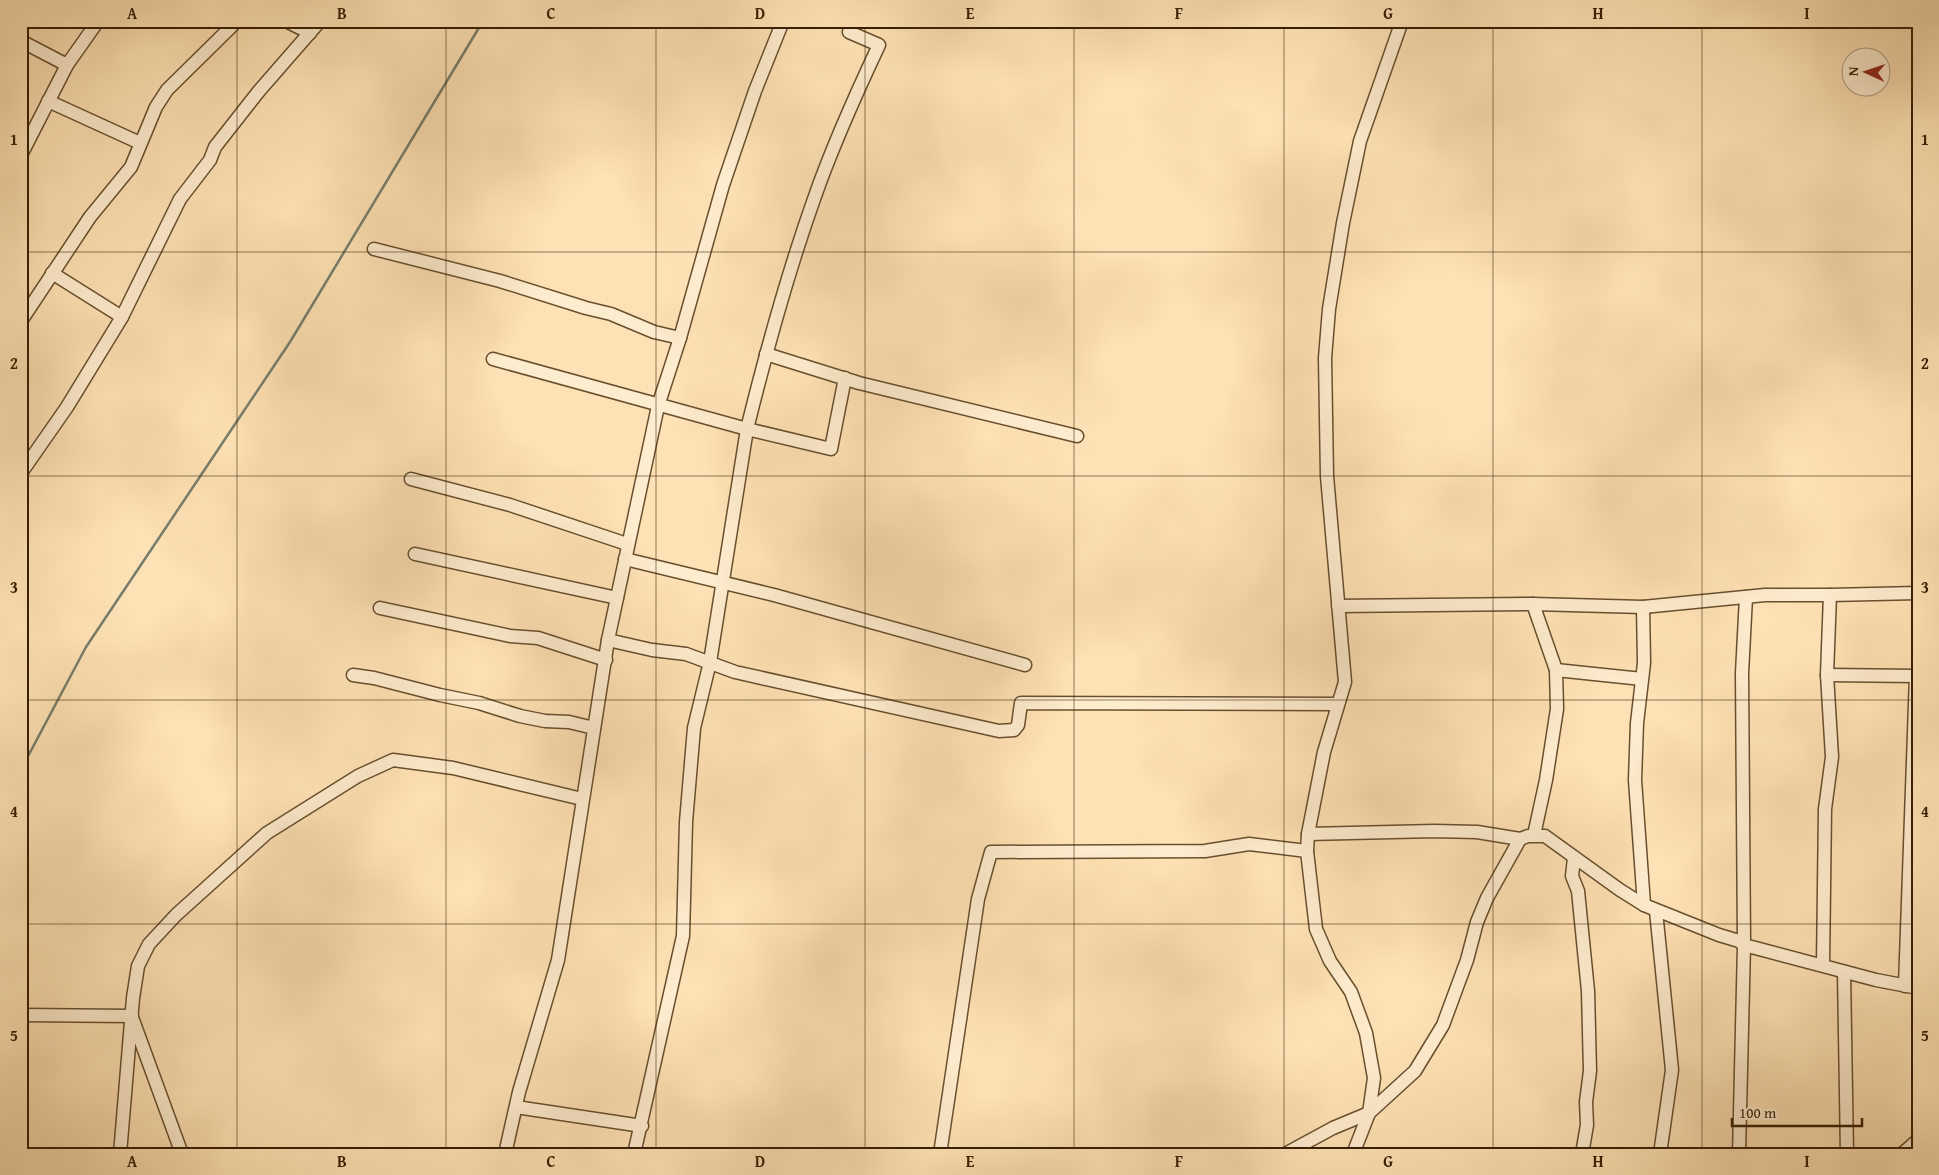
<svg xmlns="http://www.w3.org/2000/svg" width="1939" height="1175" font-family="'Gentium Book Plus',serif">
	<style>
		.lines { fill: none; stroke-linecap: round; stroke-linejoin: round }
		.stream { stroke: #777d6c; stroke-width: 2.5 }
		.minor-casing { stroke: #694f2e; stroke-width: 15 }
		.minor { stroke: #feecce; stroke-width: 12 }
		.grid { fill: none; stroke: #371e01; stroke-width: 1; stroke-opacity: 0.55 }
		.neatline { fill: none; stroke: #371e01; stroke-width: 2 }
		.grid-label { font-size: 16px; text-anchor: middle; font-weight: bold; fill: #371e01 }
	</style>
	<rect width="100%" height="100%" fill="#fee1b4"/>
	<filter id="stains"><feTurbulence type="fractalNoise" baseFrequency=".004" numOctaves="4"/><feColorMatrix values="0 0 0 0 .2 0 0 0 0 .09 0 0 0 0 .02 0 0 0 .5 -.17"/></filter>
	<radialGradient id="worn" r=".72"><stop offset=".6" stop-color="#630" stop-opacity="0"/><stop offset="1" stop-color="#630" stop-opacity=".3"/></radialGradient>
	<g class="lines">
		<path class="stream" d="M 21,912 L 26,760 L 86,647 L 290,342 L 483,21"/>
		<defs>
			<g id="minor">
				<path d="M 286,21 L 310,33"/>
				<path d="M 21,41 L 67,65"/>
				<path d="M 48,101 L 140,143"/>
				<path d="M 21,155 L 67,65 L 98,21"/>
				<path d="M 374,249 L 500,281 L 586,308 L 611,314 L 654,332 L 680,338"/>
				<path d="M 52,273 L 122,317"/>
				<path d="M 21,321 L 90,217 L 131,167 L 156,107 L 167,90 L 237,21"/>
				<path d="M 766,354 L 859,383 L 1077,436"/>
				<path d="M 493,359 L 747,429 C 766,352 787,275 814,199 C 832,147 855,96 879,45 L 849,32 L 854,21"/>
				<path d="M 21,473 L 67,407 L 122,317 L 180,199 L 210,160 L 215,147 L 259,91 L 320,21"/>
				<path d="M 411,479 L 510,505 L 627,544"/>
				<path d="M 415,554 L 617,598"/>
				<path d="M 625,559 L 774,595 L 1025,665"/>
				<path d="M 1830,595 L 1918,593"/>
				<path d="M 1533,604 L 1556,670 L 1557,709 L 1546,780 L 1534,835"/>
				<path d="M 1338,606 L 1533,604 L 1643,607 L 1765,595 L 1830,595 L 1827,675 L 1832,757 L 1825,809 L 1823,965"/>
				<path d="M 1643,607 L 1644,663 L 1637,723 L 1635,780 L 1644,905"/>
				<path d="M 380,608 L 510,636 L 538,638 L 606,660"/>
				<path d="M 608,640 L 652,650 L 686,654 L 735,672 L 999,731 L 1014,730 L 1018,725 L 1021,703 L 1337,704"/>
				<path d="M 1556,670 L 1642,679"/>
				<path d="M 353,675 L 374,678 L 440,695 L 479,703 L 520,716 L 545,721 L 569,722 L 594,728"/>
				<path d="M 1827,675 L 1918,676"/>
				<path d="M 1308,834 L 1434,831 L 1477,832 L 1520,839"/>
				<path d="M 1574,858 L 1572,876 L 1578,891 L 1588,991 L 1590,1071 L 1586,1102 L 1587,1125 L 1582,1154"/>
				<path d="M 1656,911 L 1672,1070 L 1660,1154"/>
				<path d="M 1844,972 L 1847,1154"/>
				<path d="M 1905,986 L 1916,676"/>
				<path d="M 21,1015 L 132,1016"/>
				<path d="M 133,1020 L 182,1154"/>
				<path d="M 516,1107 L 642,1126"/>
				<path d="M 120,1154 L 133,998 L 138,966 L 149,944 L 176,915 L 267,833 L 358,776 L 393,760 L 453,768 L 582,799"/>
				<path d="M 505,1154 L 519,1092 L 558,960 L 608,640 L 658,406 L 680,338 L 723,185 L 755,91 L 783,21"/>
				<path d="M 634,1154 L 683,936 L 686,822 L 694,728 L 710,662 L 747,429 L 831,449 L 845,378"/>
				<path d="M 940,1154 L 978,899 L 991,852 L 1205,851 L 1249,844 L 1307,851"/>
				<path d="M 1285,1154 L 1333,1128 L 1369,1113 L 1415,1071 L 1443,1025 L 1467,960 L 1477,922 L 1487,898 L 1520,839 L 1528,836 L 1545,836 L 1620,890 L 1644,905 L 1719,935 L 1739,941 L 1744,945 L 1876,980 L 1918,988"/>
				<path d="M 1353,1154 L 1369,1113 L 1374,1078 L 1366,1033 L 1351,992 L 1330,961 L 1316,929 L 1307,851 L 1308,834 L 1324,752 L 1345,682 L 1327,476 L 1325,358 L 1329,309 L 1343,223 L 1360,141 L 1402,21"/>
				<path d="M 1739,1154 L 1744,945 L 1742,673 L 1746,597"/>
				<path d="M 1902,1154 L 1918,1140"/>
			</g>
		</defs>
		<use href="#minor" class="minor-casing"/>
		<use href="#minor" class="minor"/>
	</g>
	<path class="grid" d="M 237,21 L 237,1154M 446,21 L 446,1154M 656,21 L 656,1154M 865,21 L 865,1154M 1074,21 L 1074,1154M 1284,21 L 1284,1154M 1493,21 L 1493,1154M 1702,21 L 1702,1154M 21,252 L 1918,252M 21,476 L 1918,476M 21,700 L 1918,700M 21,924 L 1918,924"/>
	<rect width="1939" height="1175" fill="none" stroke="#fee1b4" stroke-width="55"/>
	<g transform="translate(1866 72) rotate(273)"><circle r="24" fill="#feecce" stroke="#ae9a7c"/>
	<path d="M0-4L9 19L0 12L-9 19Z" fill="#8f2418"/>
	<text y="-8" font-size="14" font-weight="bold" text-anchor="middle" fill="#371e01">N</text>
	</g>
	<path d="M1732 1118v8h130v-8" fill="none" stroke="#371e01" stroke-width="2.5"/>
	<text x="1739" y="1118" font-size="15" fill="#371e01" stroke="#feecce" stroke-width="4" paint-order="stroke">100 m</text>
	<rect x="28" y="28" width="1884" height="1120" class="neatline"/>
	<g class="grid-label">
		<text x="132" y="19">A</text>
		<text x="342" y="19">B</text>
		<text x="551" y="19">C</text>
		<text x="760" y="19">D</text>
		<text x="970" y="19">E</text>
		<text x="1179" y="19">F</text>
		<text x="1388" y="19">G</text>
		<text x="1598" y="19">H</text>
		<text x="1807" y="19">I</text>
		<text x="14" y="145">1</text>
		<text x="1925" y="145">1</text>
		<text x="14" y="369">2</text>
		<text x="1925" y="369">2</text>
		<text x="14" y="593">3</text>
		<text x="1925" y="593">3</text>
		<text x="14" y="817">4</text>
		<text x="1925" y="817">4</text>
		<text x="14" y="1041">5</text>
		<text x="1925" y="1041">5</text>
		<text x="132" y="1167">A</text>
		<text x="342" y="1167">B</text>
		<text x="551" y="1167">C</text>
		<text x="760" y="1167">D</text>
		<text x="970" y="1167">E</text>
		<text x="1179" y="1167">F</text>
		<text x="1388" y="1167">G</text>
		<text x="1598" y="1167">H</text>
		<text x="1807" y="1167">I</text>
	</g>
	<rect width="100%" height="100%" filter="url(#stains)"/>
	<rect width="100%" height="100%" fill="url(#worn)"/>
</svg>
